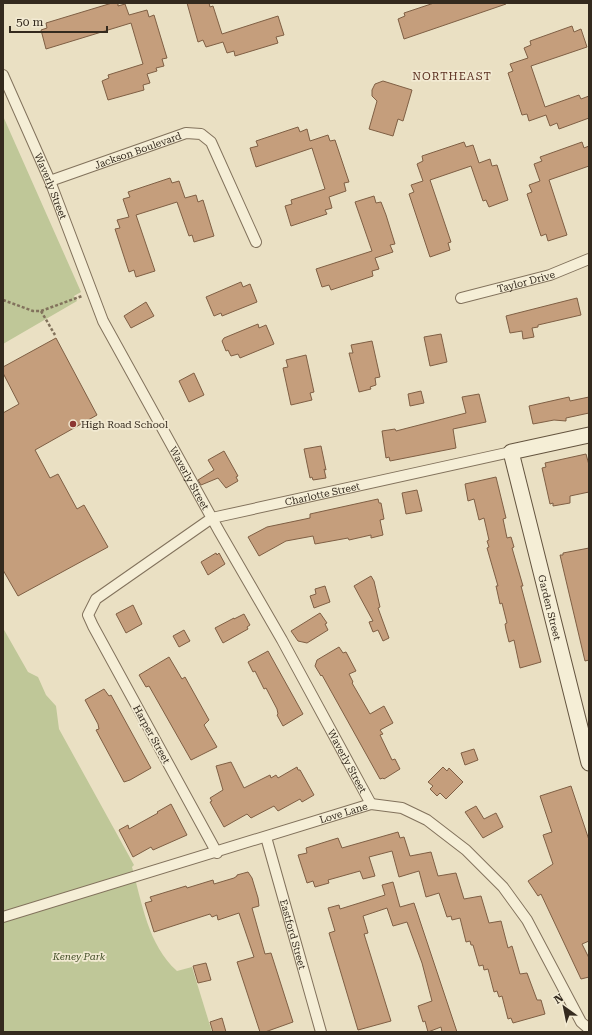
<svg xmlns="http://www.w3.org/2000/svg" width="592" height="1035" font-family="'Roboto Serif',serif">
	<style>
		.green { fill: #bfc798 }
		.building { fill: #c59e7c; stroke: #7f5f44 }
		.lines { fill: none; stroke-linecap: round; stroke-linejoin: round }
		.street-casing { stroke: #82725c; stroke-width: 12 }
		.secondary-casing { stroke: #64543f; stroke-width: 17 }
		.path { stroke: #82725c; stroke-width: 2.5; stroke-dasharray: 3 2; stroke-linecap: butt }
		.street { stroke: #f5eed6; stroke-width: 10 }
		.secondary { stroke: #f5eed6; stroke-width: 15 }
		.poi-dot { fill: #8c3631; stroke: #f2ead2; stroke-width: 1.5 }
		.labels { text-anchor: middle; stroke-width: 3.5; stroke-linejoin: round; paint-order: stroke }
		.street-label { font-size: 10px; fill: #342a1e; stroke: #f2ead2 }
		.poi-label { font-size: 10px; fill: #342a1e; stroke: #f2ead2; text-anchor: start }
		.park-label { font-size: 10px; font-style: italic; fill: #424e27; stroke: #f2ead2 }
		.neighbourhood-label { font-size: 11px; letter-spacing: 1px; fill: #5c3122; stroke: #f2ead2 }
	</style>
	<rect width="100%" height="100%" fill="#eae0c3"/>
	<g class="green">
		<path d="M 3,116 L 81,292 L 74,296 L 77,301 L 3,344 Z"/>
		<path d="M 3,628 L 28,672 L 38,677 L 46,695 L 56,706 L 59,729 L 134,865 L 132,867 C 142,903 148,945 177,971 L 192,967 L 212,1032 L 3,1032 Z"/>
	</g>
	<g class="building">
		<path d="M 112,3 L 118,3 L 118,6 L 125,4 L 129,15 L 147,10 L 149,17 L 154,15 L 167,58 L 162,59 L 164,66 L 156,68 L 157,71 L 147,74 L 150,83 L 143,85 L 144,90 L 108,100 L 102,81 L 109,78 L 108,75 L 143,64 L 131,23 L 46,49 L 41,30 L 47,28 L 46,23 Z"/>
		<path d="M 187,3 L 209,3 L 210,7 L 213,6 L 222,34 L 278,16 L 284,35 L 276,37 L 278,43 L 235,56 L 234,51 L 227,53 L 223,42 L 206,47 L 203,40 L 198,42 Z"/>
		<path d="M 434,3 L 505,3 L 506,4 L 404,39 L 398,19 L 405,16 L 404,13 Z"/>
		<path d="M 572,26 L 574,32 L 581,29 L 587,47 L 531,66 L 545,107 L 579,95 L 581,99 L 589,96 L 589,118 L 559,129 L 557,123 L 550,126 L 546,115 L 529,121 L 527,114 L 522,115 L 508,73 L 513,71 L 510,64 L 528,58 L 524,48 L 531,45 L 530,41 Z"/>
		<path d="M 383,81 L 412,90 L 403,121 L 398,119 L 393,136 L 369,129 L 377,101 L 372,96 L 372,90 L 375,84 Z"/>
		<path d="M 298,127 L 300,132 L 307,129 L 310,141 L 328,135 L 330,141 L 335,140 L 349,182 L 344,183 L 346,191 L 329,197 L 332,208 L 325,210 L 327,214 L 291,226 L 285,206 L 292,204 L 291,200 L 325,189 L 312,148 L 256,167 L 250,148 L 258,146 L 256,141 Z"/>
		<path d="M 464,142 L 466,147 L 473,145 L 479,163 L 490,159 L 492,166 L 497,165 L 508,200 L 489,207 L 486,200 L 483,201 L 471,166 L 430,180 L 451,242 L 448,243 L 450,250 L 430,257 L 409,194 L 414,192 L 411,185 L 423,181 L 417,164 L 423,161 L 422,156 Z"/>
		<path d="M 582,142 L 584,148 L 589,146 L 589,166 L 549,180 L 567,235 L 548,241 L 546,234 L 541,236 L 527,194 L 532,192 L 529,185 L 540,181 L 534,164 L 542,161 L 540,157 Z"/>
		<path d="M 170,178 L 172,183 L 179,181 L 185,198 L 196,195 L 198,202 L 203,200 L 214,236 L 194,242 L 192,235 L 189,236 L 177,202 L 136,215 L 155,271 L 136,277 L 134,270 L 129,272 L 115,229 L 120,228 L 117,220 L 129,217 L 123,199 L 130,197 L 128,192 Z"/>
		<path d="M 374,196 L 376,203 L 381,202 L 386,215 L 395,244 L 390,245 L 393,252 L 375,258 L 379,269 L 372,271 L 373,276 L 331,290 L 329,285 L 322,287 L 316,269 L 372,251 L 355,202 Z"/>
		<path d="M 241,282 L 243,287 L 250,284 L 257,302 L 222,316 L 221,313 L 214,316 L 206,297 Z"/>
		<path d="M 577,298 L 581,315 L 538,325 L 538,327 L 532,328 L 534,337 L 523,339 L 522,331 L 510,333 L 506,316 Z"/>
		<path d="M 146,302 L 154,316 L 131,328 L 124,316 Z"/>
		<path d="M 258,324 L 259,328 L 266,325 L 274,344 L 240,358 L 238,354 L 231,356 L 228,350 L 226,351 L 222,341 L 224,338 Z"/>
		<path d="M 441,334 L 447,362 L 430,366 L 424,337 Z"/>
		<path d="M 56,338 L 97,415 L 35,450 L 50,478 L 58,474 L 77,509 L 84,505 L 108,547 L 18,596 L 3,570 L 3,413 L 19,404 L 3,373 L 3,367 Z"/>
		<path d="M 372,341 L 380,377 L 375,378 L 376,385 L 370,387 L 371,389 L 359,392 L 349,353 L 353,353 L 351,345 Z"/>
		<path d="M 306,355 L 314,392 L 310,393 L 312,400 L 291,405 L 283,368 L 288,367 L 286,360 Z"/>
		<path d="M 194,373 L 204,395 L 189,402 L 179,381 Z"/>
		<path d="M 421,391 L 424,403 L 410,406 L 408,394 Z"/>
		<path d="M 479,394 L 486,422 L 453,429 L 456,448 L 390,461 L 389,457 L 386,458 L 382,431 L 395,429 L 396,431 L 466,413 L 462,397 Z"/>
		<path d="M 569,397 L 570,401 L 589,397 L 589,413 L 566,418 L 566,421 L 554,420 L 533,424 L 529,406 Z"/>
		<path d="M 321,446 L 326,470 L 324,469 L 326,478 L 313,480 L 312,477 L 310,478 L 304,449 Z"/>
		<path d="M 224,451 L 238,476 L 236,477 L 238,481 L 226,488 L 218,478 L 201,485 L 198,480 L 214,470 L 208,460 Z"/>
		<path d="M 586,454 L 589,465 L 589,492 L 570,496 L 570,503 L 553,506 L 553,503 L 550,504 L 542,468 L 546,467 L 545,463 Z"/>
		<path d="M 496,477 L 506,518 L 503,519 L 507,538 L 511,537 L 514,547 L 512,548 L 523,586 L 521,586 L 541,662 L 520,668 L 514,640 L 509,642 L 506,630 L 505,624 L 507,623 L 502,603 L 500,604 L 496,586 L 498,586 L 487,548 L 489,547 L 487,541 L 489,540 L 484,518 L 479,520 L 474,499 L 468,501 L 465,484 Z"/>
		<path d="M 417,490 L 422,511 L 406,514 L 402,493 Z"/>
		<path d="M 378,499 L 379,503 L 381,503 L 384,519 L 380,520 L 383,535 L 371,538 L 371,535 L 349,540 L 348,538 L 315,544 L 313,536 L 286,541 L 259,556 L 248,537 L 267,527 L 310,518 L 310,514 Z"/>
		<path d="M 589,548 L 589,660 L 585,661 L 560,555 L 563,555 L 563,553 Z"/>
		<path d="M 216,553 L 217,555 L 219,553 L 225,564 L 208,575 L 201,562 Z"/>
		<path d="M 371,576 L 374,581 L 380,607 L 378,608 L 389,638 L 383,641 L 378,630 L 373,632 L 369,622 L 373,621 L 354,586 Z"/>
		<path d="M 325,586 L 330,602 L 314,608 L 310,596 L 316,594 L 315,589 Z"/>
		<path d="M 133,605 L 142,624 L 126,633 L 116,614 Z"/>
		<path d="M 320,613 L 327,623 L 325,624 L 328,630 L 307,643 L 298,641 L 291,631 Z"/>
		<path d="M 244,614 L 250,625 L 247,627 L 248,629 L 223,643 L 215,628 L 234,618 L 234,619 Z"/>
		<path d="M 184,630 L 190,641 L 179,647 L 173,636 Z"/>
		<path d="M 339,647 L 343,653 L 346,652 L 356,671 L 349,674 L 353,682 L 352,683 L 370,714 L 384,706 L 393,723 L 380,730 L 383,734 L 380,735 L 392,760 L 395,759 L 400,769 L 384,779 L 383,778 L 380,779 L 322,675 L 321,676 L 315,666 L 317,660 Z"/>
		<path d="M 268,651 L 303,714 L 283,726 L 277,715 L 278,714 L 277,709 L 266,688 L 264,689 L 255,671 L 253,672 L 248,662 Z"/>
		<path d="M 169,657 L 182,679 L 185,677 L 209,720 L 204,725 L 217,747 L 191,760 L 149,686 L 146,687 L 139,675 Z"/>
		<path d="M 104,689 L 109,696 L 111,695 L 151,768 L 130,780 L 124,782 L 96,730 L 99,729 L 98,724 L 85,700 Z"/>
		<path d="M 474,749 L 478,760 L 465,765 L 461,753 Z"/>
		<path d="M 231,762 L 244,788 L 270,775 L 271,778 L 276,775 L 278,778 L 297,767 L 298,770 L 300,770 L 314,795 L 302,802 L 300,799 L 278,811 L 274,806 L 251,818 L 247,814 L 224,827 L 210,802 L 212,801 L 210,798 L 223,790 L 216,766 Z"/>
		<path d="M 443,767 L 447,771 L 449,768 L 463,782 L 446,799 L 440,793 L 437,796 L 430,789 L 433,786 L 428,782 Z"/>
		<path d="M 571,786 L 589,840 L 589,941 L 582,944 L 589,958 L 589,977 L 581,979 L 541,894 L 538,896 L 528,881 L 553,864 L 543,835 L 552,832 L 540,796 Z"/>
		<path d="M 171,804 L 187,835 L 153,850 L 151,847 L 133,857 L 119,830 L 128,825 L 129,829 L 158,813 L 157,812 Z"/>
		<path d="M 476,806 L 484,819 L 496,813 L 503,827 L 483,838 L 465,812 Z"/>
		<path d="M 398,832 L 400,838 L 404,837 L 410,856 L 431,852 L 438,876 L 456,873 L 464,899 L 481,896 L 489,923 L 501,921 L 508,948 L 512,946 L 520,974 L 527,973 L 537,1000 L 541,1000 L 545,1014 L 513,1023 L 511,1018 L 508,1019 L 502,996 L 499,997 L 497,991 L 494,992 L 488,969 L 484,970 L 483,965 L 479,966 L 473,945 L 471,945 L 470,941 L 466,942 L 460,918 L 452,920 L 451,916 L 447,917 L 439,893 L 426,897 L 419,871 L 399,877 L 392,851 L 369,857 L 375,876 L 363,879 L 360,871 L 328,880 L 329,883 L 315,887 L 313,881 L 307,883 L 298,855 L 307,853 L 306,848 L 338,838 L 342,848 Z"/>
		<path d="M 248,872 L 252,878 L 258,898 L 259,906 L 252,908 L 265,954 L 271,953 L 293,1022 L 265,1032 L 260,1032 L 237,962 L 254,957 L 239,913 L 218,920 L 217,915 L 212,917 L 210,914 L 154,932 L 145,903 L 152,901 L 150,897 L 186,886 L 187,888 L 213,880 L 214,884 L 234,878 L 237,876 L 237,875 Z"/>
		<path d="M 393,882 L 400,907 L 414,903 L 457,1032 L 442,1032 L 441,1027 L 428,1032 L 425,1021 L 423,1022 L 418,1006 L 432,1001 L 422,963 L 407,922 L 393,926 L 387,908 L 363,916 L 368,933 L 364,934 L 391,1021 L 358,1030 L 329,933 L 335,931 L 328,908 L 339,905 L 340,909 L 382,896 L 385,895 L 382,885 Z"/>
		<path d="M 206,963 L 211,980 L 198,983 L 193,966 Z"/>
		<path d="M 222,1018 L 226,1032 L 213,1032 L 210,1022 Z"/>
	</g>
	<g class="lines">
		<defs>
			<g id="street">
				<path id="s1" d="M 3,75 L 50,181 L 103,321 L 219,531 L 282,640 L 371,804"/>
				<path id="s2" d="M 50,181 L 186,133 L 201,134 L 211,142 L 256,242"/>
				<path id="s3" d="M 461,298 L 550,275 L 589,259"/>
				<path id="s4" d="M 266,837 L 321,1032"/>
				<path id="s5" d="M 217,853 L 93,626 L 88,615 L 96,599 L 212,518 L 511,452"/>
				<path id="s6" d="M 3,917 L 371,804 L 402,808 L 427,820 L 466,850 L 503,887 L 527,920 L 581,1022 L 589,1029"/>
			</g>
			<g id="secondary">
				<path id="s7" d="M 589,435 L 511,452 L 589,763"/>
			</g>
		</defs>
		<use href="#street" class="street-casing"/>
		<use href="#secondary" class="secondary-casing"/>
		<g class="path">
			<path d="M 3,300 L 33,311 L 41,311 L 82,296"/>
			<path d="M 41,311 L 55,335"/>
		</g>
		<use href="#street" class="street"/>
		<use href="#secondary" class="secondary"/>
	</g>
	<circle class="poi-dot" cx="73" cy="424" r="4"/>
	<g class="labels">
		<g class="street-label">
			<text dy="4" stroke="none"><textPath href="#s2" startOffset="93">Jackson Boulevard</textPath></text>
			<text dy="4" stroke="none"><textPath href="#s1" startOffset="121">Waverly Street</textPath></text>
			<text dy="4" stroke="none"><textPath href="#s3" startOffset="67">Taylor Drive</textPath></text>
			<text dy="4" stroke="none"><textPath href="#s1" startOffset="445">Waverly Street</textPath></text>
			<text dy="4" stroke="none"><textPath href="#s5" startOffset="543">Charlotte Street</textPath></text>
			<text dy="4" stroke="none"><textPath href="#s7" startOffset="240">Garden Street</textPath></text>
			<text transform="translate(152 734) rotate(61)" y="4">Harper Street</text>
			<text dy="4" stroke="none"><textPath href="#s1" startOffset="769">Waverly Street</textPath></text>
			<text dy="4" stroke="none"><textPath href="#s6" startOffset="356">Love Lane</textPath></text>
			<text dy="4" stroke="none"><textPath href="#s4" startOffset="101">Eastford Street</textPath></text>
		</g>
		<g class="poi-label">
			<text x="81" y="428">High Road School</text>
		</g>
		<g class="park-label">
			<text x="79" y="960">Keney Park</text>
		</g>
		<g class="neighbourhood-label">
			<text x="452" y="80">NORTHEAST</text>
		</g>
	</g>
	<rect width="592" height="1035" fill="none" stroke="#342a1e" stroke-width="8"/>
	<g transform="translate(564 1007) rotate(327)" stroke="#f2ead2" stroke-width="3" paint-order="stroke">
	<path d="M0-3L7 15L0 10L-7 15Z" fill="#342a1e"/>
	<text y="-6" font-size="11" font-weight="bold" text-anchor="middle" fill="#342a1e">N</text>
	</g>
	<path d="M10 26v6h97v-6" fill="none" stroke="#342a1e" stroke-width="2"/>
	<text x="16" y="26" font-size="12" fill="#342a1e" stroke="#f2ead2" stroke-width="3" paint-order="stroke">50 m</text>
</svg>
